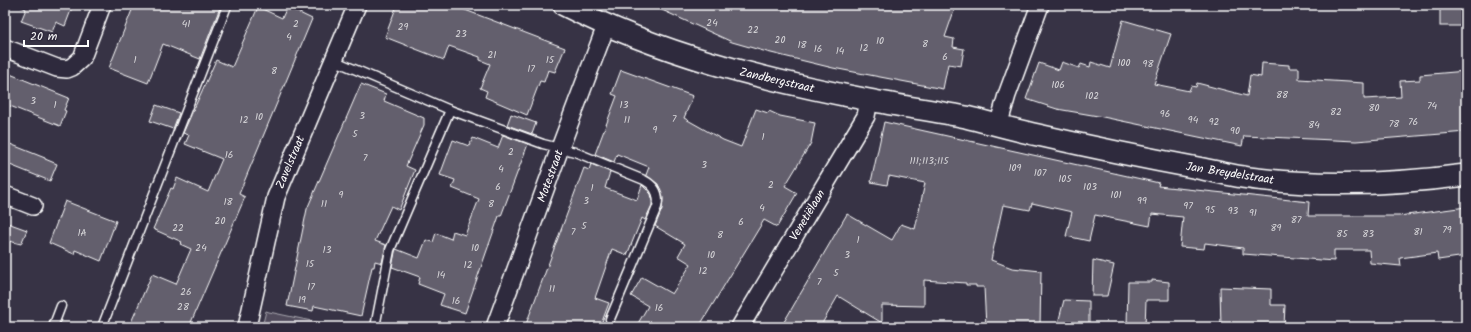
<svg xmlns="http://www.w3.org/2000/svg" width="1471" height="332" font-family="Kalam,sans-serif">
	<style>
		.green { fill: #514c5c; stroke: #a8a6ae }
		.building { fill: #635f6d; stroke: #fff }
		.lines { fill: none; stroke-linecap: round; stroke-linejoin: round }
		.service-casing { stroke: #fff; stroke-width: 11 }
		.minor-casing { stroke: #fff; stroke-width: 20 }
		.tertiary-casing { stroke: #fff; stroke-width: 24 }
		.service { stroke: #2f2a3d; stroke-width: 8 }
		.minor { stroke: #2f2a3d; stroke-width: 17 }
		.tertiary { stroke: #2f2a3d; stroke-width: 21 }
		.labels { text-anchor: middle; stroke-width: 3.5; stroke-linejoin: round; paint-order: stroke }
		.number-label { font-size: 10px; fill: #d8d7da }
		.street-label { font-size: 12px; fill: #fff; stroke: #2f2a3d }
	</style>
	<rect width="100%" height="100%" fill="#373345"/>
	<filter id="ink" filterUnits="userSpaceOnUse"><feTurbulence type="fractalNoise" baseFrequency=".025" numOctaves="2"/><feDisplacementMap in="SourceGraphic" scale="8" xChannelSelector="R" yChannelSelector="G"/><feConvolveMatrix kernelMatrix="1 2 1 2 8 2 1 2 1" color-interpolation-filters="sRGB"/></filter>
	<g filter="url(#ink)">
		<path class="green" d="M 266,311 L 269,312 L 340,327 L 262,327 Z"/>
		<g class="building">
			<path d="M 17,5 L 73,5 L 65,26 L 56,22 L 52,32 L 21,21 L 26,9 Z"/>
			<path d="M 134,5 L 221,5 L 200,59 L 163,44 L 148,83 L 109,68 Z"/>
			<path d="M 397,5 L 452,5 L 565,48 L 555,72 L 548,70 L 544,82 L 540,81 L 527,115 L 485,97 L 487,91 L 480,88 L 490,64 L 480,60 L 480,57 L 449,46 L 444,60 L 385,37 Z"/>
			<path d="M 651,5 L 956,5 L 945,37 L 954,39 L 953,47 L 964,49 L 961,66 L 948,64 L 943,89 L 833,68 L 767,52 L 732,42 Z"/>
			<path d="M 258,7 L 282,18 L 287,7 L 312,19 L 239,194 L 245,197 L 189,327 L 129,327 L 152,274 L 176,284 L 191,249 L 180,244 L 182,242 L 153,229 L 171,188 L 173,189 L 177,178 L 208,192 L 222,159 L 185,144 L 189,135 L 183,133 L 216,60 L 232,67 Z"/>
			<rect x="1440" y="9" width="26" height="17"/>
			<path d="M 1123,20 L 1171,34 L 1154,84 L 1189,91 L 1191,86 L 1196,87 L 1197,83 L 1247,96 L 1250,75 L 1261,77 L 1262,63 L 1289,65 L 1289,68 L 1299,68 L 1299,79 L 1364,83 L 1364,99 L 1401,97 L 1400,81 L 1420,80 L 1420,75 L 1466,71 L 1466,132 L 1356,141 L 1244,136 L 1242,146 L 1098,116 L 1057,109 L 1026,99 L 1039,63 L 1059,70 L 1062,62 L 1079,68 L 1081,64 L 1090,67 L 1091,62 L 1110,68 Z"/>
			<path d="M 621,70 L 693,96 L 684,118 L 723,140 L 741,147 L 756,109 L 768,113 L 769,111 L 780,116 L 815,123 L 811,143 L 785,186 L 797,193 L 777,227 L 764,220 L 699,327 L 636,327 L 648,306 L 631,296 L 642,277 L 672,294 L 691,264 L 678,256 L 685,244 L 655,226 L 662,209 L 663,198 L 658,184 L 646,175 L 649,167 L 617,154 L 614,162 L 595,154 L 617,96 L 612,94 Z"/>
			<path d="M 5,72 L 69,98 L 64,110 L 66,111 L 60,126 L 5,104 Z"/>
			<path d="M 361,84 L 386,94 L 384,101 L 424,118 L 424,125 L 406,166 L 415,170 L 399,210 L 391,206 L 375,241 L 386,245 L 382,263 L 375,261 L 374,267 L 372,267 L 361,316 L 314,306 L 313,311 L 287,306 L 307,209 Z"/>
			<path d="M 156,105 L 179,113 L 173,129 L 150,121 Z"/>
			<path d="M 511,114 L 536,123 L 532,134 L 507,125 Z"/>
			<path d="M 884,122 L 1159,183 L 1158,186 L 1309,202 L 1308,216 L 1399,216 L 1466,207 L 1466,256 L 1438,260 L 1437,253 L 1400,258 L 1401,266 L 1370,263 L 1369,250 L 1334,250 L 1334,261 L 1243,254 L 1243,248 L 1205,243 L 1204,249 L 1180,247 L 1183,217 L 1152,214 L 1150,226 L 1095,215 L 1089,241 L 1066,236 L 1072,212 L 1032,203 L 1030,210 L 1003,205 L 991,260 L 1012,268 L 1041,271 L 1040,327 L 986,327 L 984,287 L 976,287 L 976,285 L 966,285 L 966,283 L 924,280 L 924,306 L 882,305 L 882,323 L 838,296 L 820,327 L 781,327 L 847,214 L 892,240 L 901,224 L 915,229 L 925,183 L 889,176 L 887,185 L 871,182 Z"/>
			<path d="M 503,135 L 528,144 L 501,216 L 499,216 L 465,313 L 440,305 L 444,294 L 418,284 L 420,277 L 392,267 L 395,252 L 396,249 L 419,258 L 426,240 L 433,242 L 436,233 L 451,239 L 453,231 L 465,235 L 479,199 L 452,188 L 455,180 L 440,175 L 453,140 L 469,146 L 473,138 L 498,148 Z"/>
			<path d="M 5,142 L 45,158 L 45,159 L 57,164 L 50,181 L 5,163 Z"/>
			<path d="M 591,164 L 610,172 L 605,188 L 637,200 L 642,185 L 651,194 L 652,199 L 652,205 L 645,220 L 642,218 L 627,255 L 612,249 L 595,298 L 609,303 L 600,327 L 525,327 L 584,168 L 589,170 Z"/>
			<path d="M 65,201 L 116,221 L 101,261 L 75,250 L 74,254 L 49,243 Z"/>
			<path d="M 5,222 L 27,230 L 21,244 L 5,240 Z"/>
			<path d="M 1093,260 L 1114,265 L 1107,296 L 1092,296 Z"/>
			<path d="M 1152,280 L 1169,282 L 1169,300 L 1146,300 L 1145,327 L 1127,327 L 1128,282 L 1152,282 Z"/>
			<path d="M 1220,287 L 1271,289 L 1271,305 L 1285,305 L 1284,327 L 1221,327 Z"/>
			<path d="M 1064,300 L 1089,301 L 1089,324 L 1084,324 L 1084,327 L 1057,327 Z"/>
		</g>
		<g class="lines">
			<defs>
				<g id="service">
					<path d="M 333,60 L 450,110 L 543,144 L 575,152 L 644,180 C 655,186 660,195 657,207 L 610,319"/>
					<path d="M 53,327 L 61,306"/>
					<path d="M 102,327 L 227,6"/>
					<path d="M 375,327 L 390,250 L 450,110"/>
				</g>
				<g id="minor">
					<path d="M 5,48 L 57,68 L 67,69 L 72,67 L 82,58 L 102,5"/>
					<path d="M 998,126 L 1007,95 L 1040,5"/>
					<path d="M 5,195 L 33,206"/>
					<path d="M 247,327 L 276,197 L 357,5"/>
					<path d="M 495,327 L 560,148 L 606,26"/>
					<path d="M 740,327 L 866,116 L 869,100"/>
				</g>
				<path id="tertiary" d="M 564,5 C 660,54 764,80 869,100 C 901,106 934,111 966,117 C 990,123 1014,130 1038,135 C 1091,147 1144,158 1198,168 C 1217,172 1237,177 1257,179 C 1327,187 1397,184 1466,175"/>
			</defs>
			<use href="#service" class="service-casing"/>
			<use href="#minor" class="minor-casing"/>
			<use href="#tertiary" class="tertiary-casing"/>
			<use href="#service" class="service"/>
			<use href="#minor" class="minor"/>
			<use href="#tertiary" class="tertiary"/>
		</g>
	</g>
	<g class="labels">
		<g class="number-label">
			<text x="712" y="26">24</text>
			<text x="186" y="27">41</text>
			<text x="296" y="27">2</text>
			<text x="403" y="30">29</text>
			<text x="753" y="33">22</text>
			<text x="461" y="37">23</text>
			<text x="289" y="40">4</text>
			<text x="780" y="43">20</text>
			<text x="880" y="44">10</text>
			<text x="925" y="47">8</text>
			<text x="802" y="48">18</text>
			<text x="864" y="51">12</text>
			<text x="818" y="52">16</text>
			<text x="840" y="54">14</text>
			<text x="492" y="58">21</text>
			<text x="945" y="60">6</text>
			<text x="135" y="63">1</text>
			<text x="550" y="63">15</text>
			<text x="1124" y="66">100</text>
			<text x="1148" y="67">98</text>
			<text x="531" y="72">17</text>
			<text x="274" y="74">8</text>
			<text x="1058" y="88">106</text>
			<text x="1282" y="98">88</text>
			<text x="1092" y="99">102</text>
			<text x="33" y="104">3</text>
			<text x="55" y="108">1</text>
			<text x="624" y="108">13</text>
			<text x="1432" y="109">74</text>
			<text x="1374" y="111">80</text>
			<text x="1336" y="115">82</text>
			<text x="1165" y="117">96</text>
			<text x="362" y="119">3</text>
			<text x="259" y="120">10</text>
			<text x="674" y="122">7</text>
			<text x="244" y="123">12</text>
			<text x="627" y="123">11</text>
			<text x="1193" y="123">94</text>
			<text x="1214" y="125">92</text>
			<text x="1413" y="125">76</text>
			<text x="1394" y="127">78</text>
			<text x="1314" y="128">84</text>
			<text x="655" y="133">9</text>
			<text x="1235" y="134">90</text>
			<text x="355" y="137">5</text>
			<text x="763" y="140">1</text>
			<text x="511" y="155">2</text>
			<text x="229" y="158">16</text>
			<text x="365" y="161">7</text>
			<text x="929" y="164">111;113;115</text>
			<text x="704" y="168">3</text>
			<text x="1015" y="171">109</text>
			<text x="501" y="172">4</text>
			<text x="1040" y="176">107</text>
			<text x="1065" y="182">105</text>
			<text x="771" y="188">2</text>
			<text x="498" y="190">6</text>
			<text x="1090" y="190">103</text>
			<text x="592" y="191">1</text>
			<text x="341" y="198">9</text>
			<text x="1116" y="198">101</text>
			<text x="586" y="204">3</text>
			<text x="1142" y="204">99</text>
			<text x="228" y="205">18</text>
			<text x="324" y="207">11</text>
			<text x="491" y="207">8</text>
			<text x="1188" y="209">97</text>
			<text x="762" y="211">4</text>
			<text x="1210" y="213">95</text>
			<text x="1233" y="214">93</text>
			<text x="1253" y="216">91</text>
			<text x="1296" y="223">87</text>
			<text x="220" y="224">20</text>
			<text x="741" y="225">6</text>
			<text x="584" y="229">5</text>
			<text x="178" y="231">22</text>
			<text x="1276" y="231">89</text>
			<text x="1447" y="233">79</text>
			<text x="573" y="235">7</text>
			<text x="1418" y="235">81</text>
			<text x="82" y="236">1A</text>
			<text x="1342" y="237">85</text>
			<text x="1368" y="237">83</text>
			<text x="720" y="238">8</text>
			<text x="858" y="243">1</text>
			<text x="201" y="251">24</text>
			<text x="475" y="251">10</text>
			<text x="327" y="253">13</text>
			<text x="711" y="258">10</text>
			<text x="847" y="258">3</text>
			<text x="310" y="267">15</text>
			<text x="468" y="268">12</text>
			<text x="703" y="274">12</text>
			<text x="836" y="276">5</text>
			<text x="441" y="278">14</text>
			<text x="819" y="285">7</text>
			<text x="311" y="290">17</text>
			<text x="552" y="292">11</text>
			<text x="186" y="295">26</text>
			<text x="302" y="303">19</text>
			<text x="456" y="304">16</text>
			<text x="183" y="310">28</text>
			<text x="659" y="311">16</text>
		</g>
		<g class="street-label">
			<text transform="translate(777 80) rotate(13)" y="4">Zandbergstraat</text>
			<text transform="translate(290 162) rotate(-67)" y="4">Zavelstraat</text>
			<text transform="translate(1230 173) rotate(9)" y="4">Jan Breydelstraat</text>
			<text transform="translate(550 176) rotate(-70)" y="4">Motestraat</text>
			<text transform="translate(807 215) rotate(-59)" y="4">Venetiëlaan</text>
		</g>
	</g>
	<rect width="1471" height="332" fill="none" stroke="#2f2a3d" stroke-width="20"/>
	<rect x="10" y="10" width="1451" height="312" fill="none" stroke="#fff" stroke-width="1.5" filter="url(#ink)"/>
	<path d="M24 40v6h64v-6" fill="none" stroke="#ffffff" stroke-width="2"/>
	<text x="30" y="40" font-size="12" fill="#ffffff" stroke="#2f2a3d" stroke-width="3" paint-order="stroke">20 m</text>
</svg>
